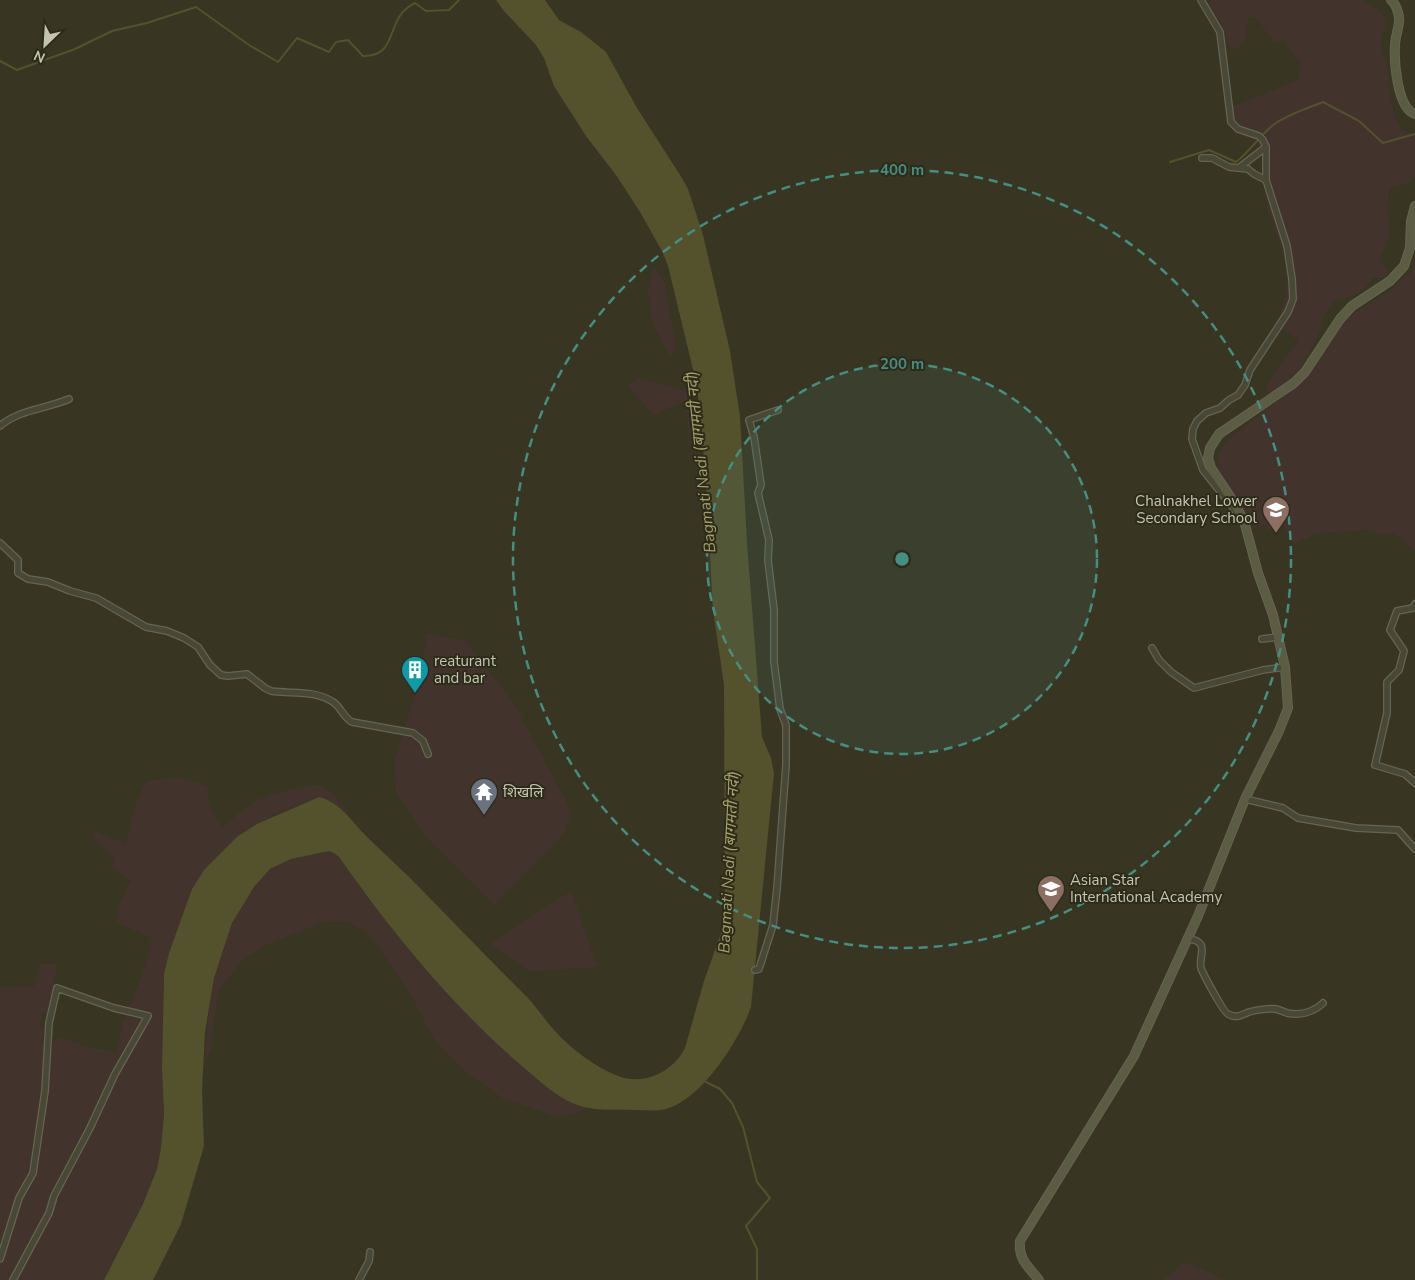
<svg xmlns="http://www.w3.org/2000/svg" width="1415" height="1280" font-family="'Nunito Sans','Noto Sans Devanagari',sans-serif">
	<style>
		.green { fill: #42332c }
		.water { fill: #54512d }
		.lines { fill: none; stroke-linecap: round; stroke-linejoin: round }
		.stream { stroke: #54512d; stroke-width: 2 }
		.minor-casing { stroke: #666553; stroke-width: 8 }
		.secondary-casing { stroke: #666553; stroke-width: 10 }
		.minor { stroke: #494735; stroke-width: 5.5 }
		.secondary { stroke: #5c5b43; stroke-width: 8 }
		.ring { fill: none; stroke: #468d82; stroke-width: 2.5; stroke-dasharray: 9 6 }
		.labels { text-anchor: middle; stroke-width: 4; stroke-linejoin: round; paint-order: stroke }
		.poi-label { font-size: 15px; fill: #c5c4b0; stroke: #2d2c1b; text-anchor: start }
		.water-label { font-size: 16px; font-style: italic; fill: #a49e69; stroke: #2d2c1b }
		.centre { fill: #468d82; stroke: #2d2c1b; stroke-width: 2.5 }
		.ring-label { font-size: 15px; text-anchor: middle; font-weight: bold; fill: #468d82; stroke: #2d2c1b; stroke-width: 4; stroke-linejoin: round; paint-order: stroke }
	</style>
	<rect width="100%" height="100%" fill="#383622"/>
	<g class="green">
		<path d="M 1210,0 L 1364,0 C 1373,6 1383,10 1386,21 C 1388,28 1380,35 1381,43 C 1382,50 1385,58 1387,65 C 1389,81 1391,139 1415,132 L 1415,177 L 1406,184 L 1391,188 L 1388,195 L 1390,236 L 1379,260 L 1388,270 L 1387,276 L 1383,278 L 1373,278 C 1369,283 1366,288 1360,292 C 1351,298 1336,298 1329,307 C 1324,315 1323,324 1319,332 C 1310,354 1293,386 1269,393 L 1265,390 L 1270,379 L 1298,341 L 1276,323 C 1286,303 1290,273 1283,251 C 1278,234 1269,218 1266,200 C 1262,181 1267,166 1262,147 C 1242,128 1233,145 1226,109 L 1298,80 L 1300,62 L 1284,41 L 1274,43 L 1256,17 L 1248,17 C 1248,29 1248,49 1232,49 L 1228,44 L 1221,21 L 1209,10 Z"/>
		<path d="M 1415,255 L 1415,550 L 1394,534 L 1379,534 L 1364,529 L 1357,531 L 1318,533 L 1293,544 L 1284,526 L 1269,532 L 1265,525 L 1255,529 L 1218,470 L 1218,456 L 1223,447 L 1237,433 L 1303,381 L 1316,363 L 1333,334 L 1348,317 L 1388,292 L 1411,272 Z"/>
		<path d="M 654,266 L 665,284 L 676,347 L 671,359 L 652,322 L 647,289 Z"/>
		<path d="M 637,377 L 689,392 L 699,425 L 689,432 L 685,402 L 653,415 L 628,386 Z"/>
		<path d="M 426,633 L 465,641 L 512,700 L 572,812 L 565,834 L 494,905 L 423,834 L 396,793 L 394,762 L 422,671 Z"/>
		<path d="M 178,777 L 208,786 C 205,802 214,814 223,827 C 233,818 242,809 253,802 C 263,797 310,782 320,786 C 334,791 344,806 351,819 L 329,800 L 319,797 L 289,809 L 257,824 L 192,889 L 164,974 L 162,1068 L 164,1115 L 161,1148 L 157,1169 L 143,1204 L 104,1280 L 0,1280 L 0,987 L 34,986 L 40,964 L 57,964 L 54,985 L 48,1014 L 42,1013 L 40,1028 L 45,1030 L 41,1041 L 51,1044 L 59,1037 L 93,1048 L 117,1052 L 121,1026 L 142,975 L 152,938 L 116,922 L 118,906 L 131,880 L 112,869 L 114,859 L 93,838 L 92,830 L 126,844 L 133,810 L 144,784 L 154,780 Z"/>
		<path d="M 329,851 L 334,852 L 339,857 L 365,894 L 429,974 L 494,1041 L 573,1103 L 589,1109 L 559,1118 L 502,1098 L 462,1069 L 435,1041 L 408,990 L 368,933 L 348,922 L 327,921 L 273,942 L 244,958 L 218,992 L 211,1051 L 205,1062 C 206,1006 219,926 258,883 C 262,878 266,872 271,869 C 287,857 309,855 329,851 Z"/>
		<path d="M 571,891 L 598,967 L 532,972 L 488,944 Z"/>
		<path d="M 1185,1262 L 1227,1280 L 1162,1280 Z"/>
	</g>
	<path class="water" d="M 496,0 L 545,0 L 559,20 L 581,32 L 606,52 L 637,108 L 682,178 L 688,189 L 703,235 L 730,351 L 740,416 L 747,543 L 762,737 L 771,758 L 774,773 L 751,1007 C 740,1039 703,1097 669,1108 C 659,1112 647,1110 636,1110 C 614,1109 592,1112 572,1103 C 551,1093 533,1075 515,1060 C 448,1001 390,930 339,857 L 334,853 L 329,851 L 291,859 L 270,869 L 254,887 L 232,923 L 214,978 L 205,1032 L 202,1090 L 204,1146 L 181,1224 L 153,1280 L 104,1280 L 143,1204 L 157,1169 L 161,1148 L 164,1115 L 162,1068 L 164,974 L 169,953 L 192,889 L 204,870 L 238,836 L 257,824 L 319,797 C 338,801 352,821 365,835 C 380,850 396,864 411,879 C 442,910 471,941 501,971 C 510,980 519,989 528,998 C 537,1008 545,1020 554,1030 C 571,1049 595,1067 618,1076 C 644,1086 673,1072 685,1048 L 704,981 L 725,922 L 724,685 L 713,610 L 707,498 L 700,410 L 696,382 L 668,266 L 662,251 L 640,212 L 616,175 L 586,136 L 554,86 L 544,58 L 536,45 L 504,11 Z"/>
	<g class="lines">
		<g class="stream">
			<path d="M 0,61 L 17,70 L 75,49 L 112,31 L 147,23 L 196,7 L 249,45 L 278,62 L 297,38 L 329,52 L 336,42 L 348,40 L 363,56 C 400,57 384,17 415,3 L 426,11 L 449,10 L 459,0"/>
			<path d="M 1170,162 L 1209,150 L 1236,162 C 1250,151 1260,136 1273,125 C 1288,114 1306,109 1323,102 L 1359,121 L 1383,143 L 1415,134"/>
			<path d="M 706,1082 L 720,1089 L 732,1103 L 743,1127 L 757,1182 L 770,1198 L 746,1226 L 757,1249 L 757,1280"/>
		</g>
		<defs>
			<g id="minor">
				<path d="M 1201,0 L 1220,32 L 1231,122 L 1238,129 L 1259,136 L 1263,140 L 1266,147 L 1266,180 L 1287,246 L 1292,279 L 1293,299 L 1288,312 L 1250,370 L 1245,385 L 1238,395 L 1229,400 L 1220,408 L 1206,413 L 1197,421 L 1193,429 L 1192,439 L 1203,470 L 1238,514"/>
				<path d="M 1202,158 L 1212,158 L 1229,167 L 1248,169 L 1254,174 L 1266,180"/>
				<path d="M 1240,167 L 1266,147"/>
				<path d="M 0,426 C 20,409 46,409 69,399"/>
				<path d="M 0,543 L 18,560 L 18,573 L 28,579 L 48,582 L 70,591 L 96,598 L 146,627 L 167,631 L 184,638 L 198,647 L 210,665 L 221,675 L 228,676 L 247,674 L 265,688 L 271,691 C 291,694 316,690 333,702 C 341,707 343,717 352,722 L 413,733 L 423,741 L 428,754"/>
				<path d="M 1415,604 L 1413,608 L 1397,611 L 1390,630 L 1404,651 L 1399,670 L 1387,682 L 1387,713 L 1375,765 L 1405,774 L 1415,783"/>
				<path d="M 1262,639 L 1279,637"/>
				<path d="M 1152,648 L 1159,660 L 1171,672 L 1194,688 L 1263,670 L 1285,667"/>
				<path d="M 1245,799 L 1283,808 L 1298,818 L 1356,828 L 1398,830 L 1415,849"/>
				<path d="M 1188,939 C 1211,941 1198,956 1201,968 C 1203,974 1224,1013 1228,1014 C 1237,1019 1241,1015 1249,1012 C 1256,1010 1269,1008 1276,1009 C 1280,1010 1284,1012 1287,1013 C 1300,1016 1314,1012 1323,1003"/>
				<path d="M 755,970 L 759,969 L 773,925 L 777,888 L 786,765 L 786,725 L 780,709 L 774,662 L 774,610 L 768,560 L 769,540 L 758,493 L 761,485 L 754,437 L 749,420 L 778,410"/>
				<path d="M 0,1259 L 19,1198 L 33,1173 L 45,1091 L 49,1023 L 57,988 L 114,1008 L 148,1016 L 115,1074 L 90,1128 L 54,1196 L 49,1213 L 13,1280"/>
				<path d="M 359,1280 L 369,1261 L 370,1252"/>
			</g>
			<g id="secondary">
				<path d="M 1391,0 C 1396,4 1398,11 1399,17 C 1400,26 1395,36 1395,45 C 1394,61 1397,108 1415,114"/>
				<path d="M 1039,1280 C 1029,1267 1018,1260 1020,1241 L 1134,1056 L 1198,916 L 1245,799 L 1279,731 L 1288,708 L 1285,667 L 1273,615 L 1258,573 L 1244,521 L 1233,501 L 1211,468 L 1208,458 L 1210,448 L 1219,434 L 1294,383 L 1305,372 L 1340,319 L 1352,306 L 1390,281 L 1404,266 L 1410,248 L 1411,221 L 1415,206"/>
			</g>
		</defs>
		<use href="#minor" class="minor-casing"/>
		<use href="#secondary" class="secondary-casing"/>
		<use href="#minor" class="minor"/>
		<use href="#secondary" class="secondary"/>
	</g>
	<circle cx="902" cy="559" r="195" fill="#468d82" fill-opacity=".12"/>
	<g class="ring">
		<circle cx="902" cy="559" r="195"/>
		<circle cx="902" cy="559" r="389"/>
	</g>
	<defs>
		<symbol id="school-pin" viewBox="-11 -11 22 30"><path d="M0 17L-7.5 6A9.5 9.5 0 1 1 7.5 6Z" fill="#8d6e63" stroke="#2d2c1b"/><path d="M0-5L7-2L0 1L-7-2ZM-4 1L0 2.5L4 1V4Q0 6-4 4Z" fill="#fff"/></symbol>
		<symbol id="building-pin" viewBox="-11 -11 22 30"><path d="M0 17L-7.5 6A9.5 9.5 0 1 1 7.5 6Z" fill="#0f9aa8" stroke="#2d2c1b"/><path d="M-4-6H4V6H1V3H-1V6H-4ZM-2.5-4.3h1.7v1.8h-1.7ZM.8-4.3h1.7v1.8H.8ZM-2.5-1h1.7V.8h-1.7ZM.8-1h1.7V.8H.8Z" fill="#fff"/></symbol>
		<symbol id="temple-pin" viewBox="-11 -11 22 30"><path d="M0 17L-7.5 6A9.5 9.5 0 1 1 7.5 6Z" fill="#6b7280" stroke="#2d2c1b"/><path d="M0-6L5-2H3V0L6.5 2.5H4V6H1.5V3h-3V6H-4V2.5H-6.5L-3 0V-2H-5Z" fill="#fff"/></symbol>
	</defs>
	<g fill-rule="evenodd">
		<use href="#school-pin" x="1260" y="494" width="32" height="43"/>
		<use href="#building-pin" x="399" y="654" width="32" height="43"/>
		<use href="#temple-pin" x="468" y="776" width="32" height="43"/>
		<use href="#school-pin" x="1035" y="873" width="32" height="43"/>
	</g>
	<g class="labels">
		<g class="poi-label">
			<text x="1257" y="506" text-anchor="end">Chalnakhel Lower<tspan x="1257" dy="17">Secondary School</tspan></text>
			<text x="434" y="666">reaturant<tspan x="434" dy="17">and bar</tspan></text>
			<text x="503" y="797">शिखलि</text>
			<text x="1070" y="885">Asian Star<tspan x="1070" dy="17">International Academy</tspan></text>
		</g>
		<g class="water-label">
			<text transform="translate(700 462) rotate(-96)" y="6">Bagmati Nadi (बागमती नदी)</text>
			<text transform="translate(728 862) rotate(-87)" y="6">Bagmati Nadi (बागमती नदी)</text>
		</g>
	</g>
	<circle cx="902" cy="559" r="8" class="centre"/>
	<g class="ring-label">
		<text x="902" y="175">400 m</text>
		<text x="902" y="369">200 m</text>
	</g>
	<g transform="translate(45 45) rotate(205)" stroke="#2d2c1b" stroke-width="4" paint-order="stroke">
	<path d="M0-4L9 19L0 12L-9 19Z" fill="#c5c4b0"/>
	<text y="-8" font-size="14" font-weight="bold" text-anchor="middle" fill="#c5c4b0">N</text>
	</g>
</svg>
